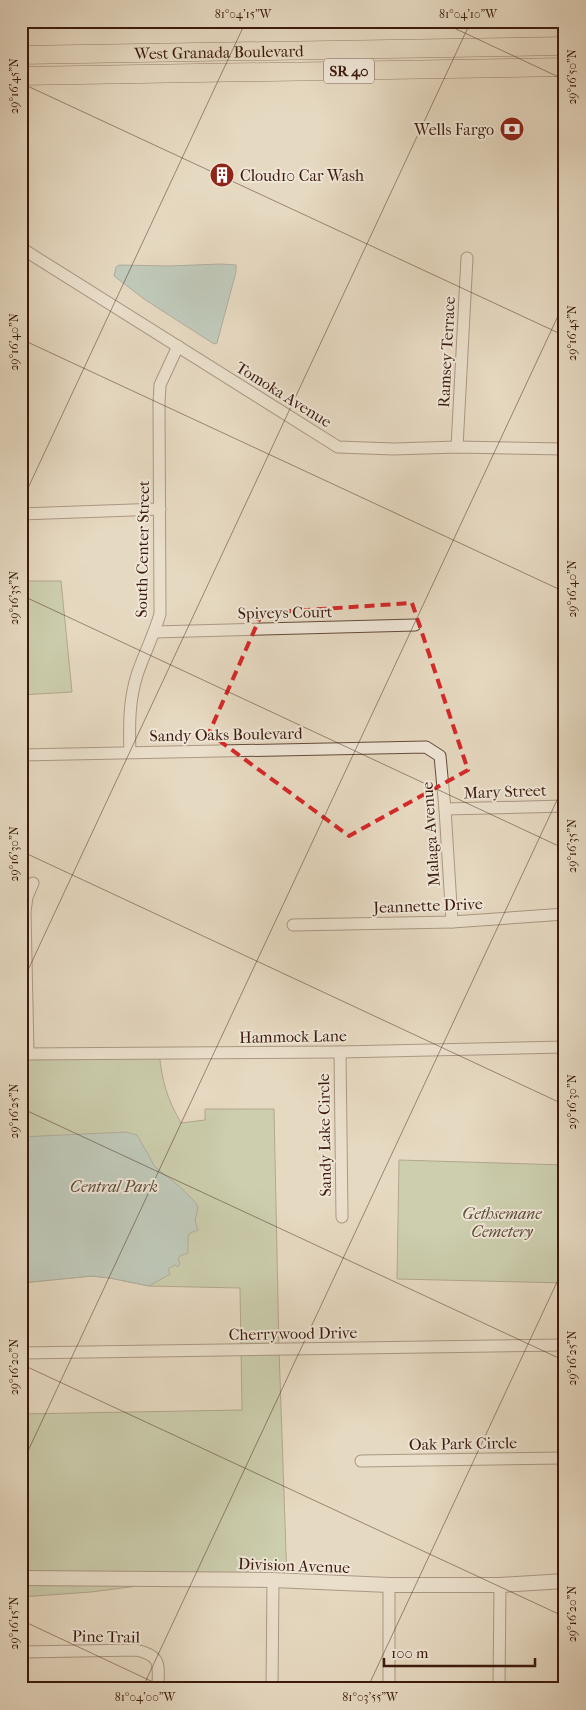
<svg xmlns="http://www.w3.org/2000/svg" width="586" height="1710" font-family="'IM FELL French Canon',serif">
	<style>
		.green { fill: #aec098; stroke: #756d52 }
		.water { fill: #96bab6; stroke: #727a72 }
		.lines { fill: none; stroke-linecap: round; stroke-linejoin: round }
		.minor-casing { stroke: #664a3a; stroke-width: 13 }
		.tertiary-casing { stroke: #664a3a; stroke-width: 16 }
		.primary-casing { stroke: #3c1a0d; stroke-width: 19 }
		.minor { stroke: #efe6d7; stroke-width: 11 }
		.tertiary { stroke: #efe6d7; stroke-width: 14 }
		.primary { stroke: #e6d9c1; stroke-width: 18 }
		.marked { fill: none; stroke: #d62828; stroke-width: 4; stroke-dasharray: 10 6; stroke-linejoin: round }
		.ticks { fill: none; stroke: #3c1a0d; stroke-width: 1; stroke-opacity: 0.45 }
		.labels { text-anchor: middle; stroke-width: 4; stroke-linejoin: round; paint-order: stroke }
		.shield { fill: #efe6d7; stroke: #72574a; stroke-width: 1 }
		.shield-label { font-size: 15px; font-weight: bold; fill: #3c1a0d }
		.street-label { font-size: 16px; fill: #3c1a0d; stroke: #efe6d7 }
		.poi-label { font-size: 16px; fill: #3c1a0d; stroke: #efe6d7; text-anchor: end }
		.park-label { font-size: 16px; font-style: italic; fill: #5e4c37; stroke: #efe6d7 }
		.neatline { fill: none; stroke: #3c1a0d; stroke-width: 2 }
		.ticks-label { font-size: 12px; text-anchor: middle; fill: #3c1a0d }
	</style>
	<rect width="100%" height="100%" fill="#e6d9c1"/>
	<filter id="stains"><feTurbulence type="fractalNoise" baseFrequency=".004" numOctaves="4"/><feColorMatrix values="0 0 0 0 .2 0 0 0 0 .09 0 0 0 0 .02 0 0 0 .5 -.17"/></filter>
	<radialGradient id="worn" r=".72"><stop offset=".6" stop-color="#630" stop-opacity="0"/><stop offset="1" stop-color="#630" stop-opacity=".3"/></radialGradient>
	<g class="green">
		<path d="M 21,581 L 61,581 L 72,692 L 21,695 Z"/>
		<path d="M 159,1053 C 163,1084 166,1096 181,1123 L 205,1120 L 205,1109 L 274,1109 L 279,1349 L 287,1581 L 21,1579 L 21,1414 L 242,1410 L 240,1288 L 149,1286 L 110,1278 L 92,1276 L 21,1283 L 21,1054 Z"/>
		<path d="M 399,1160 L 565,1165 L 565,1283 L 397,1279 Z"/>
		<path d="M 21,1584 L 145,1585 L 91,1592 L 21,1597 Z"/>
	</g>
	<g class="water">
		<path d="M 221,264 L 236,265 L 236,272 L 218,339 L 217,343 L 214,344 L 144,299 L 114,276 L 116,267 L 119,265 L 169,266 Z"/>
		<path d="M 125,1132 L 137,1135 L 155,1167 L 180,1187 L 196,1203 L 198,1208 L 195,1221 L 198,1230 L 190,1233 L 188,1237 L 188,1253 L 180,1256 L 178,1259 L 180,1263 L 178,1267 L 175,1265 L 168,1269 L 170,1274 L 149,1286 L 110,1278 L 92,1276 L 21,1283 L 21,1137 Z"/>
	</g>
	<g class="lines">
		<defs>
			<g id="minor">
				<path d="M 21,248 L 338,447 L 394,449 L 457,447 L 565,449"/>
				<path d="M 457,447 L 467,258"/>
				<path d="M 21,514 L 160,509"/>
				<path d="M 155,632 L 415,625"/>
				<path d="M 130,752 C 129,726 129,700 137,675 C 144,654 154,635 160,614 L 159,404 L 160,385 L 178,346"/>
				<path d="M 21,755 L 426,747 L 440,756 L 445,809 L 452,922"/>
				<path d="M 445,809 L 565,806"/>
				<path d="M 293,925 L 452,922 L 565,914"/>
				<path d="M 340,1052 L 342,1217"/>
				<path d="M 21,1054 L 340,1052 L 565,1047"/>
				<path d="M 28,1054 L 25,912 L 27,897 L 33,883"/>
				<path d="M 21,1353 L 565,1345"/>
				<path d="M 361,1461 L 565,1458"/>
				<path d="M 23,1652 L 136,1650 C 163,1656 158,1665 158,1689"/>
				<path d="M 272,1689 L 273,1580"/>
				<path d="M 389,1689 L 389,1585"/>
				<path d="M 499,1689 L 500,1585"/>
			</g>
			<path id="tertiary" d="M 21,1578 L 273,1580 L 389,1585 L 500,1585 L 565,1581"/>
			<g id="primary">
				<path id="s1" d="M 21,55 L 565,46"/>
				<path d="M 21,76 L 565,67"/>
			</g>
		</defs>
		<use href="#minor" class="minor-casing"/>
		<use href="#tertiary" class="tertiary-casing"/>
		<use href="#primary" class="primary-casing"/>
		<use href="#minor" class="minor"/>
		<use href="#tertiary" class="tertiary"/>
		<use href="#primary" class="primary"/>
	</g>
	<path d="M0 0H586V1710H0ZM 412,603 L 468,770 L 349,836 L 209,733 L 262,613 Z" fill="#e6d9c1" fill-opacity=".55" fill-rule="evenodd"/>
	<path class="marked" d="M 412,603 L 468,770 L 349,836 L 209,733 L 262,613 Z"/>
	<path class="ticks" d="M 439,21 L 565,80M 21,83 L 565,336M 21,339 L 565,592M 21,503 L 246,21M 21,595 L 565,849M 21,851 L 565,1105M 21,985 L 471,21M 21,1108 L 565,1361M 21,1364 L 565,1617M 21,1466 L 565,301M 21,1620 L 168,1689M 142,1689 L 565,783M 367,1689 L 565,1265"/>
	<defs>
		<symbol id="bank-disc" viewBox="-11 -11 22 22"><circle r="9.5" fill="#8f2418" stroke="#efe6d7"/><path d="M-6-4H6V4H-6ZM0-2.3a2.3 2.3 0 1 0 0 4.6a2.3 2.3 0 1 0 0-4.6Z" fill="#fff"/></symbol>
		<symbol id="building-disc" viewBox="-11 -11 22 22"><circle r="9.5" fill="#8f2418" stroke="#efe6d7"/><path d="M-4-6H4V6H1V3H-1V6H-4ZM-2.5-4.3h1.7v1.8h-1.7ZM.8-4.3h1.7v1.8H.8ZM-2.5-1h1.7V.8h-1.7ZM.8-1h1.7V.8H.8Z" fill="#fff"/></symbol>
	</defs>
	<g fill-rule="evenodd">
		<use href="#bank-disc" x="498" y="115" width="28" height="28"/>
		<use href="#building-disc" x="208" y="161" width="28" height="28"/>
	</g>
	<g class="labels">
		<rect class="shield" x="324" y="58.5" width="50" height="25" rx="4"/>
		<g class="shield-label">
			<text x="349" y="76">SR 40</text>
		</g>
		<g class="street-label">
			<text dy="6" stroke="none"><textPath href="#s1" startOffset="198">West Granada Boulevard</textPath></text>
			<text transform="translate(446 352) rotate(-87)" y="6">Ramsey Terrace</text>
			<text transform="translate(284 394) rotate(32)" y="6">Tomoka Avenue</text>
			<text transform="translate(142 549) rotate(-89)" y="6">South Center Street</text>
			<text transform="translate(285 612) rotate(-1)" y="6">Spiveys Court</text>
			<text transform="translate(226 734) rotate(-1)" y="6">Sandy Oaks Boulevard</text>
			<text transform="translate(505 791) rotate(-2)" y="6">Mary Street</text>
			<text transform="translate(430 834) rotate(-94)" y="6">Malaga Avenue</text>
			<text transform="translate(428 905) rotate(-2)" y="6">Jeannette Drive</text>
			<text transform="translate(293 1036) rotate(-1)" y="6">Hammock Lane</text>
			<text transform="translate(324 1135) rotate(-91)" y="6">Sandy Lake Circle</text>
			<text transform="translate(293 1333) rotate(-1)" y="6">Cherrywood Drive</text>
			<text transform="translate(463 1443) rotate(-1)" y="6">Oak Park Circle</text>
			<text transform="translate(294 1565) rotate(2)" y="6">Division Avenue</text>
			<text transform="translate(106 1636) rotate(1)" y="6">Pine Trail</text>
		</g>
		<g class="poi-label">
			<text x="494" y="135">Wells Fargo</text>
			<text x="240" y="181" text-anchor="start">Cloud10 Car Wash</text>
		</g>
		<g class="park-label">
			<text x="114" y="1192">Central Park</text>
			<text x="502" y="1219">Gethsemane<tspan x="502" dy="18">Cemetery</tspan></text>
		</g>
	</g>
	<rect width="586" height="1710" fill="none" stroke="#e6d9c1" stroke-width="55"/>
	<path d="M384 1658v8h151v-8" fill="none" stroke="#3c1a0d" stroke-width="2.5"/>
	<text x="391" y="1658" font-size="15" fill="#3c1a0d" stroke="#efe6d7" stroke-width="4" paint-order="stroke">100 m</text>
	<rect x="28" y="28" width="530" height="1654" class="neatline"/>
	<g class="ticks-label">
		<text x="243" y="18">81°04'15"W</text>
		<text x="468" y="18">81°04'10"W</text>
		<text transform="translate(572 77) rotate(-90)" y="4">29°16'50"N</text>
		<text transform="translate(14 86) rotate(-90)" y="4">29°16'45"N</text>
		<text transform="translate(572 333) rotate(-90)" y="4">29°16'45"N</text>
		<text transform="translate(14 342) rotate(-90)" y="4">29°16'40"N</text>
		<text transform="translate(572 589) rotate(-90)" y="4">29°16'40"N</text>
		<text transform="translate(14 598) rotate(-90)" y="4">29°16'35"N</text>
		<text transform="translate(572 846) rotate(-90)" y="4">29°16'35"N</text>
		<text transform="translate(14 854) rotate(-90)" y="4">29°16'30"N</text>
		<text transform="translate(572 1102) rotate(-90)" y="4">29°16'30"N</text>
		<text transform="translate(14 1111) rotate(-90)" y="4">29°16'25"N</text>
		<text transform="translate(572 1358) rotate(-90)" y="4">29°16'25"N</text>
		<text transform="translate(14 1367) rotate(-90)" y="4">29°16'20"N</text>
		<text transform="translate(572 1614) rotate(-90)" y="4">29°16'20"N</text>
		<text transform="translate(14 1623) rotate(-90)" y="4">29°16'15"N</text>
		<text x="145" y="1701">81°04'00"W</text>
		<text x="370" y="1701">81°03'55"W</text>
	</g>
	<rect width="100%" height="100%" filter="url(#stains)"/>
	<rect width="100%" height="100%" fill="url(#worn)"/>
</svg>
